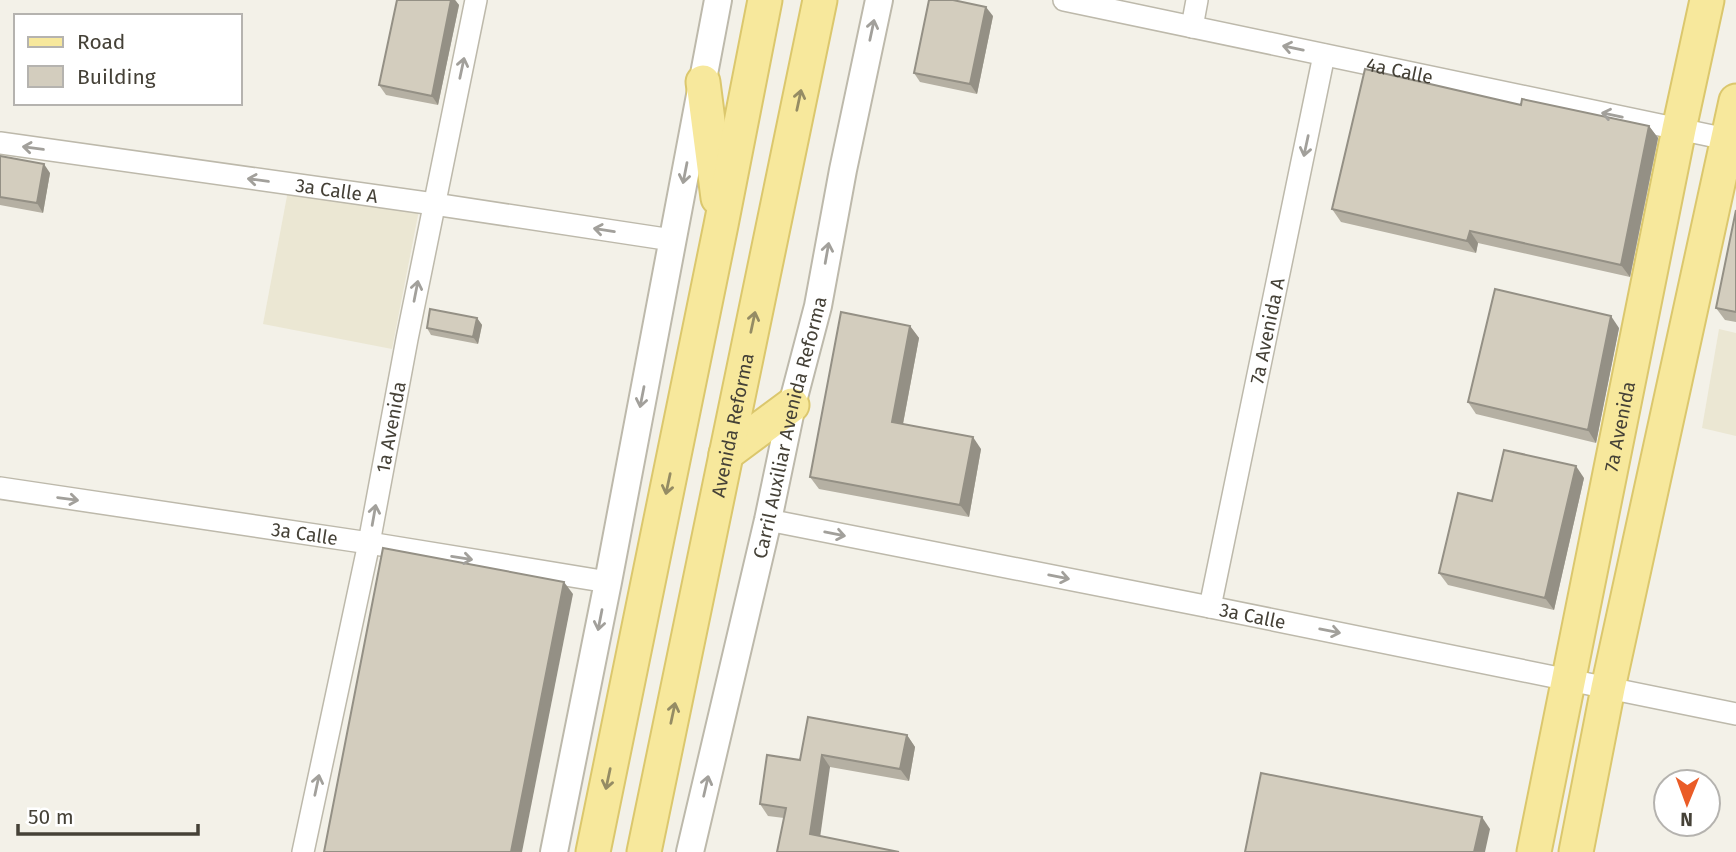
<svg xmlns="http://www.w3.org/2000/svg" width="1736" height="852" font-family="'Fira Sans',sans-serif">
	<style>
		.education { fill: #ebe7d3 }
		.lines { fill: none; stroke-linecap: round; stroke-linejoin: round }
		.minor-casing { stroke: #bdb9ab; stroke-width: 24 }
		.tertiary-casing { stroke: #bdb9ab; stroke-width: 30 }
		.primary-casing { stroke: #dbc76d; stroke-width: 37 }
		.minor { stroke: #fff; stroke-width: 21 }
		.tertiary { stroke: #fff; stroke-width: 26 }
		.primary { stroke: #f7e89c; stroke-width: 33 }
		.wall { fill: #b5b0a3 }
		.shaded-wall { fill: #949085 }
		.building { fill: #d3cdbe; stroke: #949085; stroke-width: 2 }
		.oneway { stroke: #a2a09b }
		.oneway2 { stroke: #958c64 }
		.labels { text-anchor: middle; stroke-width: 6; stroke-linejoin: round; paint-order: stroke }
		.street-label { font-size: 19px; fill: #454137; stroke: #fff }
	</style>
	<rect width="100%" height="100%" fill="#f3f1e8"/>
	<g class="education">
		<path d="M 290,180 L 420,205 L 392,349 L 263,324 Z"/>
		<path d="M 1719,329 L 1736,333 L 1736,436 L 1702,428 Z"/>
	</g>
	<g class="lines">
		<defs>
			<g id="minor">
				<path id="s1" d="M 1064,0 L 1736,141"/>
				<path d="M 1192,27 L 1197,0"/>
				<path id="s2" d="M 0,143 L 434,204 L 672,240"/>
				<path id="s3" d="M 0,488 L 369,543 L 608,582"/>
				<path id="s4" d="M 768,520 L 1210,607 L 1736,714"/>
				<path id="s5" d="M 1210,607 L 1324,55"/>
				<path id="s6" d="M 303,852 L 369,543 L 407,339 L 476,0"/>
			</g>
			<g id="tertiary">
				<path d="M 554,852 L 608,582 L 718,0"/>
				<path id="s7" d="M 690,852 L 768,520 L 792,405 L 818,306 L 843,170 L 879,0"/>
			</g>
			<g id="primary">
				<path d="M 703,82 L 718,198"/>
				<path d="M 726,454 L 792,405"/>
				<path d="M 593,852 L 721,225 L 765,0"/>
				<path id="s8" d="M 644,852 L 820,0"/>
				<path id="s9" d="M 1534,852 L 1679,129 L 1707,0"/>
				<path d="M 1576,852 L 1608,688 L 1736,101"/>
			</g>
		</defs>
		<use href="#minor" class="minor-casing"/>
		<use href="#tertiary" class="tertiary-casing"/>
		<use href="#primary" class="primary-casing"/>
		<use href="#minor" class="minor"/>
		<use href="#tertiary" class="tertiary"/>
		<use href="#primary" class="primary"/>
	</g>
	<g class="wall">
		<path d="M 451,0 L 455,0 L 459,5 L 438,105 L 386,95 L 379,85 Z"/>
		<path d="M 993,16 L 977,94 L 920,82 L 914,73 Z"/>
		<path d="M 1521,105 L 1649,126 L 1658,138 L 1630,277 L 1478,243 L 1476,253 L 1341,222 L 1332,209 Z"/>
		<path d="M 0,156 L 50,173 L 43,213 L 0,205 Z"/>
		<path d="M 1736,210 L 1736,322 L 1725,320 L 1716,308 Z"/>
		<path d="M 477,318 L 482,325 L 478,344 L 431,335 L 427,328 Z"/>
		<path d="M 910,326 L 919,338 L 903,424 L 981,449 L 969,517 L 819,489 L 810,477 Z"/>
		<path d="M 1619,328 L 1596,443 L 1476,414 L 1468,402 Z"/>
		<path d="M 1584,478 L 1554,610 L 1448,585 L 1439,573 Z"/>
		<path d="M 907,735 L 915,747 L 909,781 L 830,767 L 777,852 L 784,818 L 768,816 L 760,804 L 800,760 Z"/>
	</g>
	<g class="shaded-wall">
		<path d="M 451,0 L 455,0 L 459,5 L 438,105 L 432,96 Z"/>
		<path d="M 986,7 L 993,16 L 977,94 L 970,84 Z"/>
		<path d="M 1649,126 L 1658,138 L 1630,277 L 1621,265 Z"/>
		<path d="M 44,164 L 50,173 L 43,213 L 37,203 Z"/>
		<path d="M 1470,231 L 1478,243 L 1476,253 L 1467,241 Z"/>
		<path d="M 1611,316 L 1619,328 L 1596,443 L 1588,430 Z"/>
		<path d="M 477,318 L 482,325 L 478,344 L 473,337 Z"/>
		<path d="M 910,326 L 919,338 L 901,434 L 892,422 Z"/>
		<path d="M 973,437 L 981,449 L 969,517 L 960,505 Z"/>
		<path d="M 1576,466 L 1584,478 L 1554,610 L 1545,598 Z"/>
		<path d="M 564,582 L 573,594 L 522,852 L 511,852 Z"/>
		<path d="M 907,735 L 915,747 L 909,781 L 900,769 Z"/>
		<path d="M 822,755 L 830,767 L 819,845 L 810,834 Z"/>
		<path d="M 1482,817 L 1490,829 L 1485,852 L 1474,852 Z"/>
	</g>
	<g class="building">
		<path d="M 397,0 L 451,0 L 432,96 L 379,85 Z"/>
		<path d="M 929,0 L 953,0 L 986,7 L 970,84 L 914,73 Z"/>
		<path d="M 1365,69 L 1521,105 L 1522,99 L 1649,126 L 1621,265 L 1470,231 L 1467,241 L 1332,209 Z"/>
		<path d="M 0,156 L 44,164 L 37,203 L 0,197 Z"/>
		<path d="M 1736,210 L 1736,312 L 1716,308 Z"/>
		<path d="M 1495,289 L 1611,316 L 1588,430 L 1468,402 Z"/>
		<path d="M 430,309 L 477,318 L 473,337 L 427,328 Z"/>
		<path d="M 841,312 L 910,326 L 892,422 L 973,437 L 960,505 L 810,477 Z"/>
		<path d="M 1504,450 L 1576,466 L 1545,598 L 1439,573 L 1458,493 L 1492,501 Z"/>
		<path d="M 383,548 L 564,582 L 511,852 L 324,852 Z"/>
		<path d="M 808,717 L 907,735 L 900,769 L 822,755 L 810,834 L 899,852 L 777,852 L 786,808 L 760,804 L 767,755 L 800,760 Z"/>
		<path d="M 1261,773 L 1482,817 L 1474,852 L 1245,852 Z"/>
	</g>
	<defs><path id="oneway-shaft" d="M-6 0H5M1.5-3L5.5 0L1.5 3" fill="none" stroke-width="1.6" stroke-linecap="round" stroke-linejoin="round" transform="scale(1.75)"/></defs>
	<g class="oneway">
		<use href="#oneway-shaft" transform="translate(872 30) rotate(-78)"/>
		<use href="#oneway-shaft" transform="translate(1293 48) rotate(-168)"/>
		<use href="#oneway-shaft" transform="translate(462 68) rotate(-78)"/>
		<use href="#oneway-shaft" transform="translate(1612 115) rotate(-168)"/>
		<use href="#oneway-shaft" transform="translate(1306 146) rotate(102)"/>
		<use href="#oneway-shaft" transform="translate(33 148) rotate(-172)"/>
		<use href="#oneway-shaft" transform="translate(685 173) rotate(101)"/>
		<use href="#oneway-shaft" transform="translate(258 180) rotate(-172)"/>
		<use href="#oneway-shaft" transform="translate(604 230) rotate(-171)"/>
		<use href="#oneway-shaft" transform="translate(827 253) rotate(-80)"/>
		<use href="#oneway-shaft" transform="translate(416 291) rotate(-79)"/>
		<use href="#oneway-shaft" transform="translate(642 397) rotate(101)"/>
		<use href="#oneway-shaft" transform="translate(68 499) rotate(8)"/>
		<use href="#oneway-shaft" transform="translate(374 515) rotate(-80)"/>
		<use href="#oneway-shaft" transform="translate(835 534) rotate(11)"/>
		<use href="#oneway-shaft" transform="translate(462 558) rotate(9)"/>
		<use href="#oneway-shaft" transform="translate(1059 577) rotate(11)"/>
		<use href="#oneway-shaft" transform="translate(600 620) rotate(101)"/>
		<use href="#oneway-shaft" transform="translate(1330 631) rotate(11)"/>
		<use href="#oneway-shaft" transform="translate(317 785) rotate(-78)"/>
		<use href="#oneway-shaft" transform="translate(706 786) rotate(-77)"/>
	</g>
	<g class="oneway2">
		<use href="#oneway-shaft" transform="translate(799 100) rotate(-78)"/>
		<use href="#oneway-shaft" transform="translate(753 322) rotate(-78)"/>
		<use href="#oneway-shaft" transform="translate(668 484) rotate(102)"/>
		<use href="#oneway-shaft" transform="translate(673 713) rotate(-78)"/>
		<use href="#oneway-shaft" transform="translate(608 779) rotate(102)"/>
	</g>
	<g class="labels">
		<g class="street-label">
			<text dy="7" stroke="none"><textPath href="#s1" startOffset="343">4a Calle</textPath></text>
			<text dy="7" stroke="none"><textPath href="#s2" startOffset="340">3a Calle A</textPath></text>
			<text dy="7" stroke="none"><textPath href="#s5" startOffset="282">7a Avenida A</textPath></text>
			<text dy="7" stroke="none"><textPath href="#s6" startOffset="434">1a Avenida</textPath></text>
			<text dy="7" stroke="none"><textPath href="#s8" startOffset="436">Avenida Reforma</textPath></text>
			<text dy="7" stroke="none"><textPath href="#s9" startOffset="434">7a Avenida</textPath></text>
			<text dy="7" stroke="none"><textPath href="#s7" startOffset="436">Carril Auxiliar Avenida Reforma</textPath></text>
			<text dy="7" stroke="none"><textPath href="#s3" startOffset="308">3a Calle</textPath></text>
			<text dy="7" stroke="none"><textPath href="#s4" startOffset="494">3a Calle</textPath></text>
		</g>
	</g>
	<rect x="14" y="14" width="228" height="91" fill="#ffffff" stroke="#b5b3af" stroke-width="2"/>
	<rect x="28" y="37" width="35" height="10" fill="#f7e89c" stroke="#b5b3af" stroke-width="2"/>
	<text x="77" y="49" font-size="21" fill="#454137">Road</text>
	<rect x="28" y="66" width="35" height="21" fill="#d3cdbe" stroke="#b5b3af" stroke-width="2"/>
	<text x="77" y="84" font-size="21" fill="#454137">Building</text>
	<g transform="translate(1687 803) rotate(181)"><circle r="33" fill="#ffffff" stroke="#b5b3af" stroke-width="2"/>
	<path d="M0-5L12 26L0 18L-12 26Z" fill="#ea5c27"/>
	<text y="-10" font-size="19" font-weight="bold" text-anchor="middle" fill="#454137">N</text>
	</g>
	<path d="M18 824v10h180v-10" fill="none" stroke="#454137" stroke-width="3.5"/>
	<text x="28" y="824" font-size="21" fill="#454137" stroke="#ffffff" stroke-width="5" paint-order="stroke">50 m</text>
</svg>
